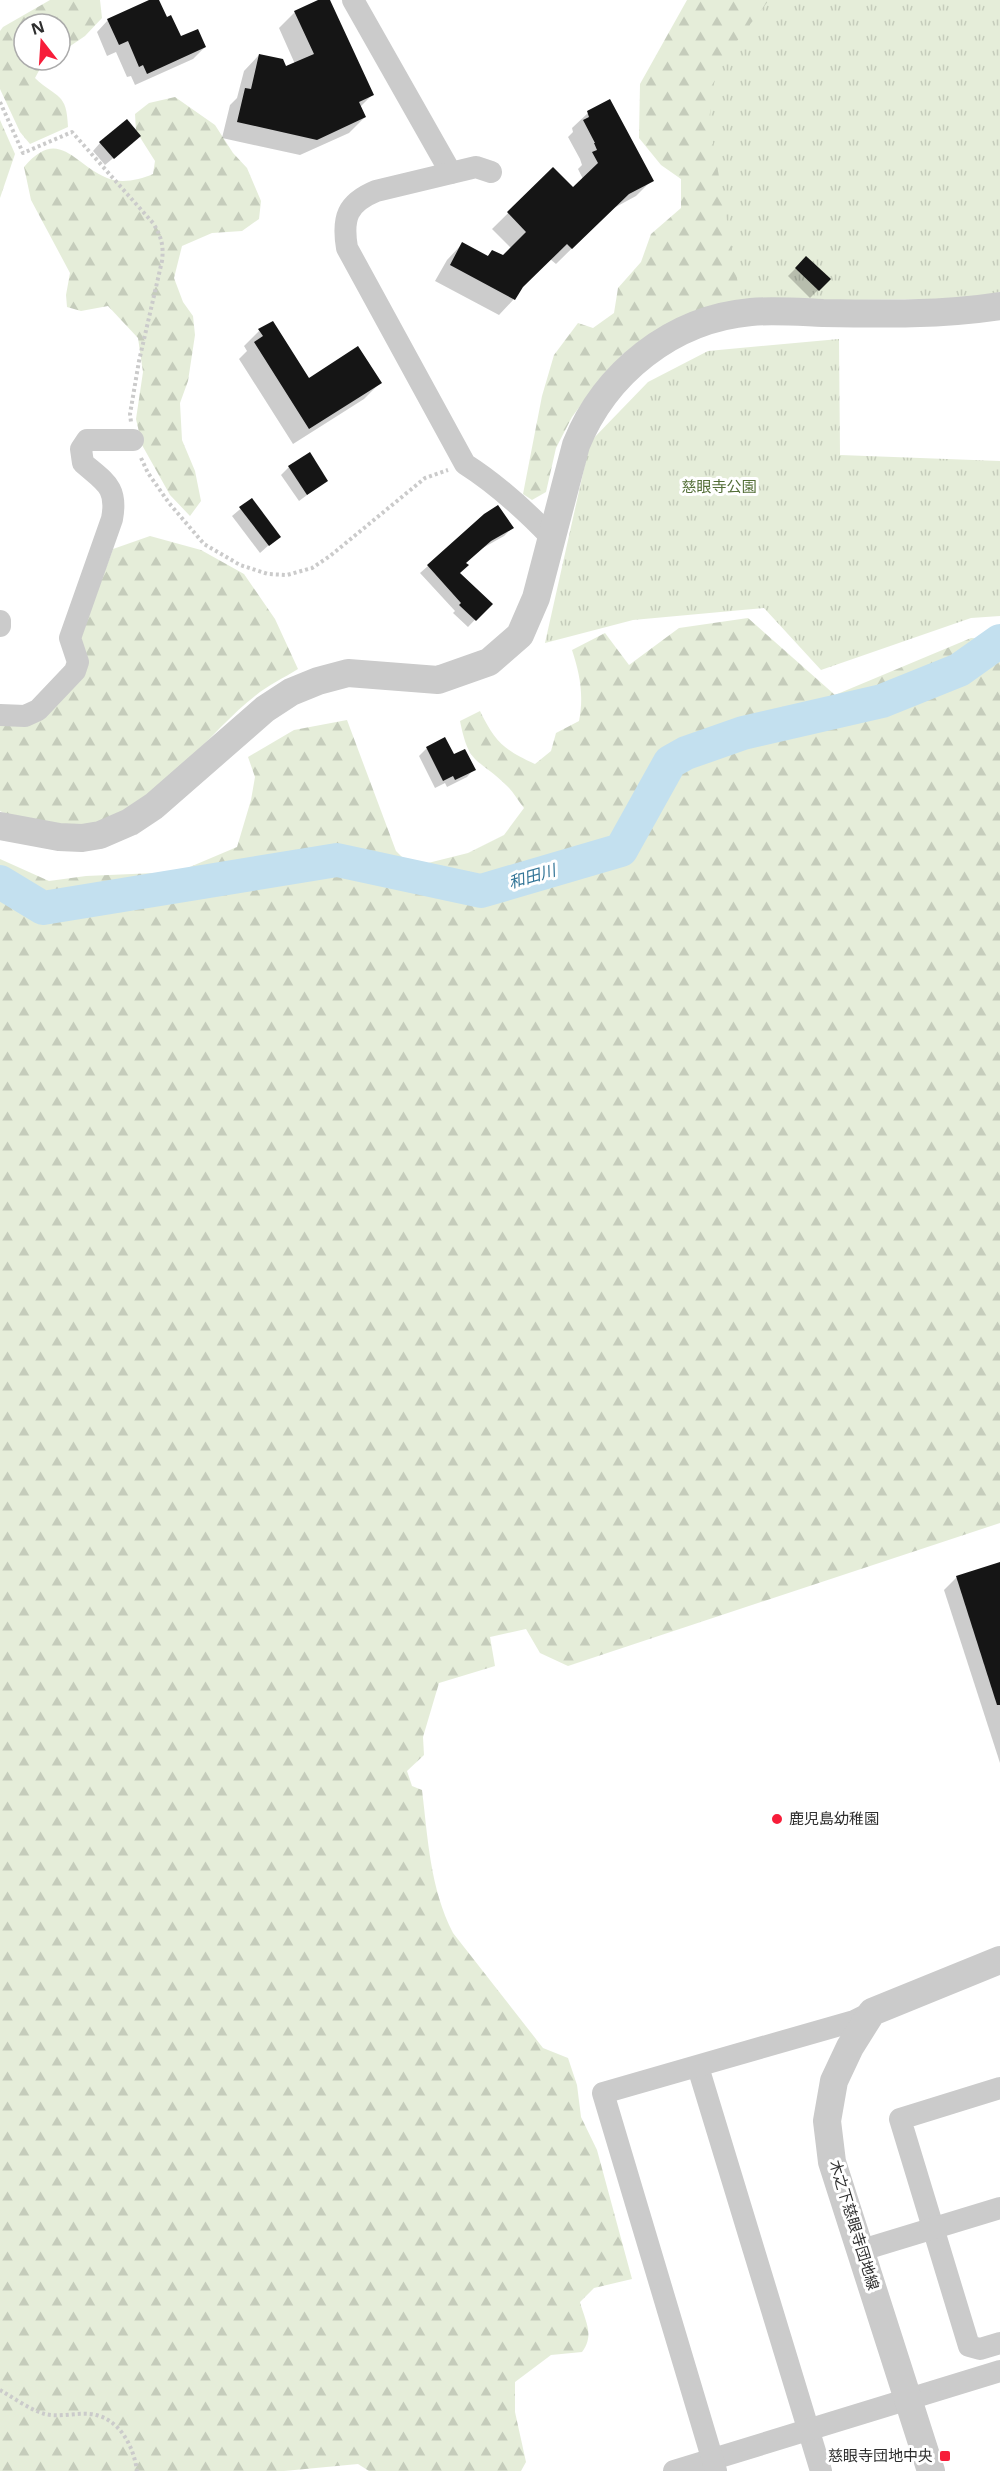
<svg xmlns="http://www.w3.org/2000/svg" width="1000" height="2471" font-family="'Noto Sans','Noto Sans JP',sans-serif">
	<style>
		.forest { fill: url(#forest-firs) }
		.park { fill: url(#park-tufts) }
		.shadow { fill: #0003 }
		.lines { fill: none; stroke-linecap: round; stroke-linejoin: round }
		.river { stroke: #c3e0ef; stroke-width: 34 }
		.building { fill: #151515 }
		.path { stroke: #cbcbcb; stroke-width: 4; stroke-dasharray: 3 3; stroke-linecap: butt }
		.minor { stroke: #cbcbcb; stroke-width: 22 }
		.tertiary { stroke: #cbcbcb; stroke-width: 28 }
		.poi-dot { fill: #f71d39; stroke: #fff; stroke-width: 2 }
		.labels { text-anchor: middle; stroke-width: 6; stroke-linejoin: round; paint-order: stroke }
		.park-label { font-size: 15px; fill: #536e37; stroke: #fff }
		.poi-label { font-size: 15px; fill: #2e2e2e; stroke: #fff; text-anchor: start }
		.street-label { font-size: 15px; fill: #2e2e2e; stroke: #fff }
		.water-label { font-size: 16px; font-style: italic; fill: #347698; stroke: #fff }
	</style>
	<defs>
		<pattern id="forest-firs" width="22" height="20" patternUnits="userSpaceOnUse" patternTransform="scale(1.5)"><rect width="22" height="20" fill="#e5edd9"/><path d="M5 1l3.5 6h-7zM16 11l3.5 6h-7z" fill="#c5ccbb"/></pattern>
		<pattern id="park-tufts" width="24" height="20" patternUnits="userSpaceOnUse" patternTransform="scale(1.5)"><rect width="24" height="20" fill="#e5edd9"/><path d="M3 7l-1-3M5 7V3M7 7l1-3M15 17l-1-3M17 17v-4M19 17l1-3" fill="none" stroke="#c5ccbb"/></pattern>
	</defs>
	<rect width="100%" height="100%" fill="#fff"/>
	<g class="forest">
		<path d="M 50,0 L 100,0 L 102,18 L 85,36 L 60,53 L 60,24 L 24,24 L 24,60 L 49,60 L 42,65 L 35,78 C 57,99 67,92 68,127 L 30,144 L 20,132 L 0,89 L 0,31 L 3,27 Z"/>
		<path d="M 687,0 L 800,0 L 799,299 L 682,319 L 623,354 L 595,386 L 572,417 L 556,448 L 546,492 L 532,500 L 523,494 L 542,396 L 554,355 L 578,323 L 593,328 L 614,313 L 618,288 L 641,262 L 651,234 L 681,208 L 681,179 L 661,165 L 639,138 L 640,84 Z"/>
		<path d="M 175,97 L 215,125 L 233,153 L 247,168 L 261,201 L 259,219 L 242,231 L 212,233 L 182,246 L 174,278 L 183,302 L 193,316 L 195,335 L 188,381 L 180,403 L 182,440 L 195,471 L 201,501 L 190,516 L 170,495 L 142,445 L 136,419 L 143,372 L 138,338 L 108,306 L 81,311 L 67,307 L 66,295 L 70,273 L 31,200 L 24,167 C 59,126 73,164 107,178 C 121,184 139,180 153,174 L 155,161 L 136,131 L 135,114 L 149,103 Z"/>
		<path d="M 0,120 L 15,154 L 0,198 Z"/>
		<path d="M 150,536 L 201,550 L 244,574 L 275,619 L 298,669 C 284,678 268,685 255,696 C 209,731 149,818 90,825 C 64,828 34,819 8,815 L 0,811 L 0,720 L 43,712 L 77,646 L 113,549 Z"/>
		<path d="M 748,618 L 835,695 L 971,638 L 1000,639 L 1000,1523 L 568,1666 L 540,1653 L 526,1629 L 490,1637 L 495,1666 L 439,1683 L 423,1737 L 424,1755 L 407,1771 L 412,1786 L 422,1790 C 428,1839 430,1888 453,1933 L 543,2048 L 568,2058 L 577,2085 L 581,2117 L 597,2150 L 632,2279 L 594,2288 L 580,2302 C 585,2321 595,2335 582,2352 L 551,2355 L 515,2382 L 515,2412 L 526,2462 L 521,2471 L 369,2471 L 358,2464 L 284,2471 L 0,2471 L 0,859 L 49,881 L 86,876 L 178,872 L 237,847 L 251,800 L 255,777 L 248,757 L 294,730 L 347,720 L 396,851 L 412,867 L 468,853 L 504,835 L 524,808 C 518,801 513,791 506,785 C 477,757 469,766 460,721 L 480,711 C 495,742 504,750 535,764 L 551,751 L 556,733 L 579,721 C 584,696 580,674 572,650 L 605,633 L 629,665 L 679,628 Z"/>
	</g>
	<g class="park">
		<path d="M 769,0 L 1000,0 L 1000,292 L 971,299 L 741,301 L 709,120 L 716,68 Z"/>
		<path d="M 839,339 L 840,455 L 1000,461 L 1000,616 L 971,618 L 821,670 L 764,608 L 633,620 L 545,643 L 590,442 L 648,382 L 708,351 Z"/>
	</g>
	<g class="shadow">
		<path d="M 153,0 L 157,0 L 166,19 L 180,38 L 205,47 L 193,59 L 135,85 L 131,76 L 127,77 L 116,52 L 107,56 L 97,32 L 108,20 Z"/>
		<path d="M 322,0 L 329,0 L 372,95 L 360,107 L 365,117 L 349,133 L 300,155 L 222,138 L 230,105 L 237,98 L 244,71 L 259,55 L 285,68 L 295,64 L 279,28 L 295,12 Z"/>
		<path d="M 609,101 L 652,180 L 636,196 L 612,209 L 556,264 L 550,259 L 521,287 L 514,299 L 499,315 L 435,281 L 447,260 L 462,244 L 487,257 L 492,251 L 503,257 L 512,249 L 492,229 L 553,169 L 573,189 L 583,179 L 578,169 L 582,165 L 580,159 L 568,137 L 573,132 L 572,128 L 588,113 Z"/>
		<path d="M 100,143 L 131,143 L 105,165 L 93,151 Z"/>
		<path d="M 806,258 L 829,279 L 810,298 L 788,276 Z"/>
		<path d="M 259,331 L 308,380 L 380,383 L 364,399 L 293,444 L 239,359 L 247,351 L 244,346 Z"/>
		<path d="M 289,467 L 326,481 L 299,501 L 281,475 Z"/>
		<path d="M 251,500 L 279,536 L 260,553 L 232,516 Z"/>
		<path d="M 512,528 L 504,536 L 481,549 L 465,563 L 458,573 L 490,604 L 468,627 L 453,613 L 455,611 L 420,573 L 428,566 Z"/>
		<path d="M 427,748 L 453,756 L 474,769 L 467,777 L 447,787 L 445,783 L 435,788 L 419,756 Z"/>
		<path d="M 1000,1564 L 1000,1763 L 944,1590 L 956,1578 Z"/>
	</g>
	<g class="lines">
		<path class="river" d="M 0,882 L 43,908 L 337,860 L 481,891 L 621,850 L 670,762 L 686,753 L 743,733 L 882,701 L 959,670 L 1000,641"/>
	</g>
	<g class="building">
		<path d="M 149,0 L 159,0 L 167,17 L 171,15 L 181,36 L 198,29 L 206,47 L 147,74 L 143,65 L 139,67 L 128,41 L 119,45 L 107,19 Z"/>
		<path d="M 318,0 L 330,0 L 374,95 L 359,102 L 366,117 L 317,140 L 237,122 L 245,88 L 251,89 L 259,54 L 283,59 L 286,66 L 314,54 L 294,11 Z"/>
		<path d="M 610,99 L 654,181 L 629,194 L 572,249 L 567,244 L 523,287 L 515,300 L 450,265 L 462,242 L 488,256 L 492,250 L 503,255 L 526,232 L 507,212 L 553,167 L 573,187 L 598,163 L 592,152 L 597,150 L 594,143 L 595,143 L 583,120 L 589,117 L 587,111 Z"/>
		<path d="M 127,119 L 141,136 L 114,159 L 99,142 Z"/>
		<path d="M 806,256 L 831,279 L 819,291 L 795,268 Z"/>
		<path d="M 273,321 L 309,378 L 358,346 L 382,383 L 309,429 L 254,342 L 263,336 L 258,329 Z"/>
		<path d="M 310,452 L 328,481 L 307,495 L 288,466 Z"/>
		<path d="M 252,498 L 281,537 L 269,546 L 239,507 Z"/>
		<path d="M 498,505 L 514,528 L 491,541 L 466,563 L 469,565 L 460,573 L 493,604 L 476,621 L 459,605 L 461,603 L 427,565 L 484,514 Z"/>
		<path d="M 445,737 L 454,754 L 465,749 L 476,770 L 455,780 L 453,776 L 443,781 L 426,747 Z"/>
		<path d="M 1000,1562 L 1000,1705 L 997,1705 L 956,1576 Z"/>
	</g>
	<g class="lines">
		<g class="path">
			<path d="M 0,102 L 23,153 L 72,132 L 153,223 C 161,236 164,245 162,261 L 139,361 L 130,414 L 131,422"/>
			<path d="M 141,458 L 148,473 L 169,503 L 204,544 L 240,565 L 268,574 L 287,575 L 312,568 L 330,556 L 425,478 L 448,470"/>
			<path d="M 0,2390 C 14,2398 30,2410 45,2414 C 61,2418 80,2411 96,2415 C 121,2421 134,2448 137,2471"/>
		</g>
		<g class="minor">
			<path d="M 353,0 L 451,173"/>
			<path d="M 491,172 L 476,167 L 376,191 C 347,203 342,218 347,248 L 465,464 C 498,485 524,509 551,537"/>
			<path d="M 0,621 L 0,626"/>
			<path d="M 0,715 L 25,716 L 38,710 L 75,671 L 78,662 L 70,638 L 112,519 C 118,487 105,482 83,463 L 81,449 L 87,440 L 133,440"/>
			<path d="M 698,2067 L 821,2471"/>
			<path d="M 1000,2088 L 900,2119 L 969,2346 L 980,2349 L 1000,2343"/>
			<path d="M 862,2250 L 1000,2208"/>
			<path d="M 674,2471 L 1000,2371"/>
			<path d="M 716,2471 L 603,2093 L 854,2021 L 872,2012"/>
		</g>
		<g class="tertiary">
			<path d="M 0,826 L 59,837 L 82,838 L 100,835 L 130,822 L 154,806 L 265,709 L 291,692 L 318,681 L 348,673 L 438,680 L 489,662 L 520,635 L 536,598 L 576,445 C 605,373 672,319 751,312 C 774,310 799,312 823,313 C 882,314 942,315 1000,306"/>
			<path d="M 931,2471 L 832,2162 L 827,2121 L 834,2081 L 850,2047 L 872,2012 L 1000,1960"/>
		</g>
	</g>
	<g class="poi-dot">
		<circle cx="777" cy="1819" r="6"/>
		<rect x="939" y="2450" width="12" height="12" rx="3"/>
	</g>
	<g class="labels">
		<g class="park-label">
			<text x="719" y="492">慈眼寺公園</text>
		</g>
		<g class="poi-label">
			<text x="789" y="1824">鹿児島幼稚園</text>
			<text x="933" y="2461" text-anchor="end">慈眼寺団地中央</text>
		</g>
		<g class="street-label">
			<text transform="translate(854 2225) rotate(73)" y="5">木之下慈眼寺団地線</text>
		</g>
		<g class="water-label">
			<text transform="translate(532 876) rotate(-16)" y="6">和田川</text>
		</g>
	</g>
	<g transform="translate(42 42) rotate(343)"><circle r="28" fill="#ffffff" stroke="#ababab" stroke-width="1.5"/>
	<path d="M0-4.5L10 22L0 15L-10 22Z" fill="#f71d39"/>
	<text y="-9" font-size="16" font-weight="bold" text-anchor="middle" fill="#2e2e2e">N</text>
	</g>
</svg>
